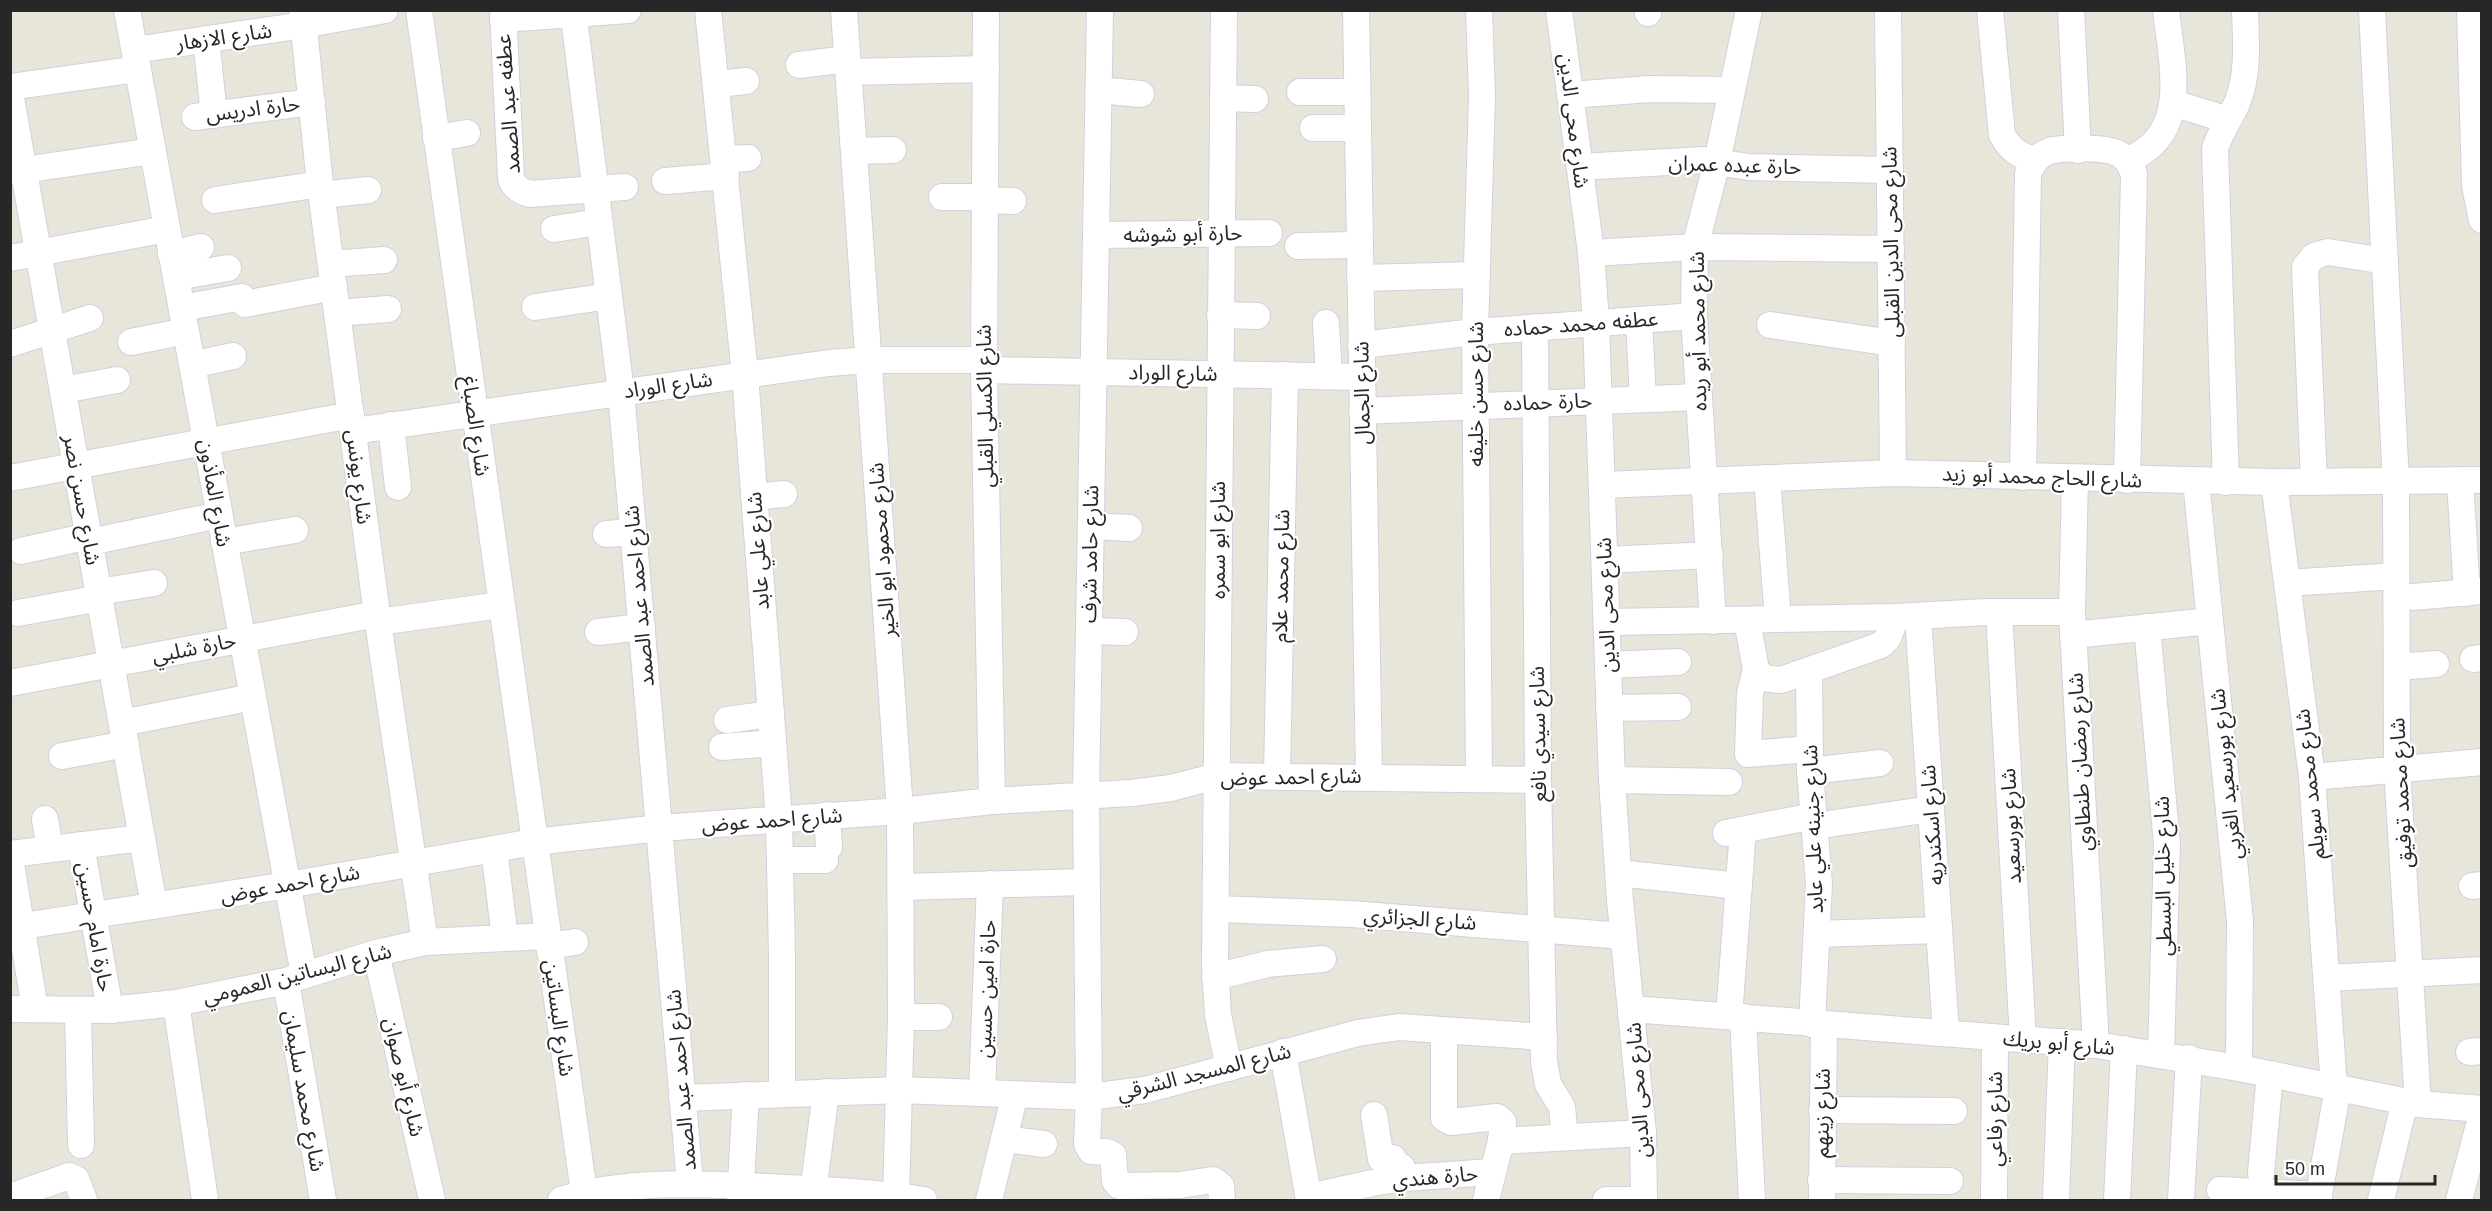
<svg xmlns="http://www.w3.org/2000/svg" width="2492" height="1211" font-family="Helvetica,'Noto Sans Arabic',sans-serif">
	<style>
		.lines { fill: none; stroke-linecap: round; stroke-linejoin: round }
		.minor-casing { stroke: #d1d0df; stroke-width: 28 }
		.minor { stroke: #fff; stroke-width: 26 }
		.labels { text-anchor: middle; stroke-width: 4.5; stroke-linejoin: round; paint-order: stroke }
		.street-label { font-size: 21px; fill: #272727; stroke: #fff }
	</style>
	<rect width="100%" height="100%" fill="#e8e6da"/>
	<g class="lines">
		<defs>
			<g id="minor">
				<path d="M 127,10 L 304,975"/>
				<path d="M 302,10 L 320,184 L 378,622 L 425,942"/>
				<path d="M 419,10 L 585,1200"/>
				<path d="M 503,10 L 511,179 C 515,188 520,191 530,194 L 625,187"/>
				<path d="M 573,10 L 621,392 L 690,1183"/>
				<path d="M 708,10 L 745,375 L 779,819 L 782,956 L 782,1093"/>
				<path d="M 844,10 L 900,811 L 901,1017 L 896,1196"/>
				<path d="M 986,10 L 984,370 L 992,801"/>
				<path d="M 1100,10 L 1086,795 L 1089,1097 L 1087,1144 L 1091,1151 L 1107,1152 L 1113,1155 L 1115,1181 L 1119,1186 L 1180,1185 L 1213,1180 L 1221,1186 L 1222,1200"/>
				<path d="M 1224,10 L 1215,965 L 1218,1015 L 1229,1068"/>
				<path d="M 1356,10 L 1369,776"/>
				<path d="M 1479,10 L 1482,96 L 1475,332 L 1479,778"/>
				<path d="M 1559,10 L 1591,253 L 1596,322 L 1612,780 L 1620,900 L 1643,1133 L 1644,1200"/>
				<path d="M 1648,10 L 1648,13"/>
				<path d="M 1888,10 L 1893,473"/>
				<path d="M 1990,10 L 2002,135 C 2011,150 2019,156 2035,160"/>
				<path d="M 2071,10 L 2078,150"/>
				<path d="M 2372,10 L 2396,482 L 2397,769 L 2418,1104"/>
				<path d="M 2470,10 L 2475,186 L 2482,220"/>
				<path d="M 503,19 L 628,10"/>
				<path d="M 206,39 L 214,115"/>
				<path d="M 135,50 L 303,25 L 385,10"/>
				<path d="M 799,65 L 847,59"/>
				<path d="M 849,72 L 986,69"/>
				<path d="M 717,84 L 746,81"/>
				<path d="M 10,87 L 138,69"/>
				<path d="M 1098,90 L 1141,94"/>
				<path d="M 1300,92 L 1357,92"/>
				<path d="M 10,93 L 154,906"/>
				<path d="M 1571,95 L 1650,89 L 1732,90"/>
				<path d="M 1223,98 L 1255,99"/>
				<path d="M 2173,103 L 2228,120"/>
				<path d="M 195,117 L 312,102"/>
				<path d="M 1313,128 L 1358,128"/>
				<path d="M 436,138 L 467,133"/>
				<path d="M 854,151 L 893,150"/>
				<path d="M 724,159 L 748,158"/>
				<path d="M 2128,161 C 2135,157 2142,153 2148,148 C 2188,117 2170,53 2166,10"/>
				<path d="M 1580,167 L 1703,160 L 1748,167 L 1890,170"/>
				<path d="M 10,172 L 153,151"/>
				<path d="M 665,181 L 726,176"/>
				<path d="M 322,195 L 368,190"/>
				<path d="M 942,197 L 985,197"/>
				<path d="M 215,200 L 320,184"/>
				<path d="M 985,200 L 1013,201"/>
				<path d="M 554,229 L 599,222"/>
				<path d="M 1096,235 L 1269,233"/>
				<path d="M 1298,246 L 1359,245"/>
				<path d="M 1591,253 L 1695,247 L 1891,249"/>
				<path d="M 171,254 L 201,247"/>
				<path d="M 10,258 L 167,229"/>
				<path d="M 331,264 L 384,260"/>
				<path d="M 176,277 L 228,268"/>
				<path d="M 1360,278 L 1477,275"/>
				<path d="M 535,307 L 609,296"/>
				<path d="M 182,308 L 242,297 L 245,304 L 334,287"/>
				<path d="M 337,313 L 388,309"/>
				<path d="M 1220,315 L 1257,316"/>
				<path d="M 1639,320 L 1643,399"/>
				<path d="M 1326,323 L 1329,376"/>
				<path d="M 1770,325 L 1892,343"/>
				<path d="M 1535,327 L 1538,780 L 1544,1061 L 1548,1084 L 1562,1107 L 1565,1137"/>
				<path d="M 131,342 L 186,331"/>
				<path d="M 10,344 L 90,318"/>
				<path d="M 1361,345 L 1475,332 L 1694,316"/>
				<path d="M 192,365 L 233,356"/>
				<path d="M 984,370 L 1361,377"/>
				<path d="M 63,390 L 117,380"/>
				<path d="M 1362,411 L 1698,397"/>
				<path d="M 391,425 L 398,487"/>
				<path d="M 354,431 L 829,363 L 869,360 L 984,360"/>
				<path d="M 2023,477 L 2028,173 C 2033,164 2037,156 2047,152 C 2059,147 2105,147 2117,153 C 2127,157 2130,165 2134,174 L 2127,480"/>
				<path d="M 10,478 L 351,415"/>
				<path d="M 1767,478 L 1778,619"/>
				<path d="M 2075,478 L 2072,612 L 2096,1045"/>
				<path d="M 2196,481 L 2240,921 L 2239,1068"/>
				<path d="M 2460,481 L 2467,593"/>
				<path d="M 2226,482 L 2215,149 C 2220,132 2230,119 2237,103 C 2249,73 2246,42 2245,10"/>
				<path d="M 2274,482 L 2312,777 L 2334,1087"/>
				<path d="M 2314,482 L 2305,267 L 2314,256 L 2328,252 L 2385,261"/>
				<path d="M 1602,485 L 1893,473 L 2274,482 L 2482,480"/>
				<path d="M 754,497 L 784,494"/>
				<path d="M 1091,526 L 1129,528"/>
				<path d="M 606,534 L 633,532"/>
				<path d="M 90,542 L 219,515"/>
				<path d="M 224,542 L 295,530"/>
				<path d="M 21,551 L 89,536"/>
				<path d="M 1605,560 L 1710,555"/>
				<path d="M 2287,583 L 2396,576"/>
				<path d="M 98,592 L 154,583"/>
				<path d="M 2413,597 L 2482,591"/>
				<path d="M 1999,612 L 2023,1039"/>
				<path d="M 18,613 L 100,598"/>
				<path d="M 1918,616 L 1946,1033"/>
				<path d="M 1747,620 L 1756,670 L 1764,678 L 1781,680 L 1881,645 L 1888,638 L 1896,617"/>
				<path d="M 1713,621 L 1694,316 L 1695,247 L 1717,162 L 1749,10"/>
				<path d="M 378,622 L 501,605"/>
				<path d="M 1607,622 L 1896,617 L 1986,612 L 2072,612"/>
				<path d="M 2147,627 L 2167,844 L 2161,1054"/>
				<path d="M 1089,631 L 1125,632"/>
				<path d="M 598,632 L 642,627"/>
				<path d="M 2073,635 L 2210,621"/>
				<path d="M 2473,659 L 2482,658"/>
				<path d="M 1608,665 L 1678,662"/>
				<path d="M 2397,667 L 2436,664"/>
				<path d="M 1756,670 L 1750,693 L 1748,754 L 1810,749"/>
				<path d="M 1809,671 L 1810,771 L 1819,884 L 1812,1024"/>
				<path d="M 10,683 L 377,614"/>
				<path d="M 1609,708 L 1678,707"/>
				<path d="M 727,720 L 771,714"/>
				<path d="M 122,723 L 253,697"/>
				<path d="M 722,747 L 773,743"/>
				<path d="M 62,756 L 126,744"/>
				<path d="M 1810,771 L 1880,763"/>
				<path d="M 1277,776 L 1285,375"/>
				<path d="M 2312,777 L 2482,762"/>
				<path d="M 1612,780 L 1729,782"/>
				<path d="M 827,815 L 829,847"/>
				<path d="M 45,819 L 50,849"/>
				<path d="M 1815,826 L 1931,809"/>
				<path d="M 1726,833 L 1814,816"/>
				<path d="M 81,845 L 110,1010"/>
				<path d="M 494,849 L 505,938"/>
				<path d="M 10,854 L 142,838"/>
				<path d="M 10,858 L 35,1009"/>
				<path d="M 780,860 L 825,860"/>
				<path d="M 1619,873 L 1739,886"/>
				<path d="M 2472,886 L 2482,885"/>
				<path d="M 901,887 L 1086,882"/>
				<path d="M 1216,909 L 1352,914 L 1623,936"/>
				<path d="M 10,928 L 288,885 L 534,842 L 660,828 L 900,811 L 992,801 L 1131,793 L 1171,788 L 1217,776 L 1538,780"/>
				<path d="M 1817,934 L 1939,930"/>
				<path d="M 549,946 L 575,942"/>
				<path d="M 376,953 L 432,1200"/>
				<path d="M 1215,977 L 1268,964 L 1323,959"/>
				<path d="M 2327,978 L 2482,970"/>
				<path d="M 286,981 L 323,1200"/>
				<path d="M 176,1003 L 205,1200"/>
				<path d="M 10,1009 L 110,1010 L 176,1003 L 286,981 L 376,953 L 425,942 L 547,936"/>
				<path d="M 1632,1009 L 2096,1045 L 2239,1068 L 2418,1104 L 2482,1109"/>
				<path d="M 78,1010 L 81,1145"/>
				<path d="M 1729,1016 L 1743,830"/>
				<path d="M 901,1017 L 939,1017"/>
				<path d="M 1743,1017 L 1752,1200"/>
				<path d="M 1444,1031 L 1444,1118 L 1451,1122 L 1497,1117 L 1503,1122 L 1501,1141 L 1486,1200"/>
				<path d="M 1283,1052 L 1309,1200"/>
				<path d="M 2469,1052 L 2482,1051"/>
				<path d="M 982,1093 L 990,884"/>
				<path d="M 682,1098 L 900,1090 L 1089,1097 L 1145,1090 L 1358,1033 L 1399,1027 L 1544,1037"/>
				<path d="M 1822,1110 L 1954,1111"/>
				<path d="M 1374,1115 L 1381,1159 L 1393,1158 L 1395,1167 L 1402,1167 L 1404,1178"/>
				<path d="M 1004,1139 L 1044,1144"/>
				<path d="M 1501,1141 L 1643,1133"/>
				<path d="M 2261,1173 L 2270,1074"/>
				<path d="M 1821,1180 L 1950,1181"/>
				<path d="M 2220,1190 L 2319,1195"/>
				<path d="M 10,1197 L 69,1176 L 76,1179 L 84,1200"/>
				<path d="M 1309,1197 L 1372,1183 L 1404,1178 L 1492,1172"/>
				<path d="M 561,1200 C 629,1179 699,1184 769,1187 C 821,1190 873,1192 924,1200"/>
				<path d="M 740,1200 L 746,1095"/>
				<path d="M 812,1200 L 826,1092"/>
				<path d="M 989,1200 L 1015,1094"/>
				<path d="M 1606,1200 L 1644,1200"/>
				<path d="M 1822,1200 L 1824,1025"/>
				<path d="M 1994,1200 L 1995,1038"/>
				<path d="M 2056,1200 L 2062,1042"/>
				<path d="M 2117,1200 L 2124,1049"/>
				<path d="M 2181,1200 L 2189,1058"/>
				<path d="M 2318,1200 L 2338,1088"/>
				<path d="M 2381,1200 L 2405,1101"/>
				<path d="M 2459,1200 L 2482,1114"/>
			</g>
		</defs>
		<use href="#minor" class="minor-casing"/>
		<use href="#minor" class="minor"/>
	</g>
	<g class="labels">
		<g class="street-label">
			<text transform="translate(224 37) rotate(-8)" y="7">شارع الازهار</text>
			<text transform="translate(508 104) rotate(-94)" y="7">عطفه عبد الصمد</text>
			<text transform="translate(253 109) rotate(-7)" y="7">حارة ادريس</text>
			<text transform="translate(1574 121) rotate(83)" y="7">شارع محى الدين</text>
			<text transform="translate(1735 165) rotate(2)" y="7">حارة عبده عمران</text>
			<text transform="translate(1183 234) rotate(-1)" y="7">حارة أبو شوشه</text>
			<text transform="translate(1891 242) rotate(-91)" y="7">شارع محى الدين القبلى</text>
			<text transform="translate(1581 324) rotate(-4)" y="7">عطفه محمد حماده</text>
			<text transform="translate(1698 331) rotate(-91)" y="7">شارع محمد أبو ريده</text>
			<text transform="translate(1173 373) rotate(1)" y="7">شارع الوراد</text>
			<text transform="translate(668 385) rotate(-8)" y="7">شارع الوراد</text>
			<text transform="translate(1362 393) rotate(-91)" y="7">شارع الجمال</text>
			<text transform="translate(1476 394) rotate(-90)" y="7">شارع حسن خليفه</text>
			<text transform="translate(1548 402) rotate(-2)" y="7">حارة حماده</text>
			<text transform="translate(985 406) rotate(-91)" y="7">شارع الكسلي القبلي</text>
			<text transform="translate(476 426) rotate(82)" y="7">شارع الصباغ</text>
			<text transform="translate(359 477) rotate(83)" y="7">شارع يونس</text>
			<text transform="translate(2042 477) rotate(2)" y="7">شارع الحاج محمد أبو زيد</text>
			<text transform="translate(215 493) rotate(80)" y="7">شارع المأذون</text>
			<text transform="translate(82 500) rotate(80)" y="7">شارع حسن نصر</text>
			<text transform="translate(1218 540) rotate(-90)" y="7">شارع ابو سمره</text>
			<text transform="translate(882 550) rotate(-94)" y="7">شارع محمود ابو الخير</text>
			<text transform="translate(758 551) rotate(-94)" y="7">شارع علي عابد</text>
			<text transform="translate(1090 554) rotate(-89)" y="7">شارع حامد شرف</text>
			<text transform="translate(1281 576) rotate(-89)" y="7">شارع محمد علام</text>
			<text transform="translate(639 596) rotate(-95)" y="7">شارع احمد عبد الصمد</text>
			<text transform="translate(1606 605) rotate(-92)" y="7">شارع محى الدين</text>
			<text transform="translate(194 648) rotate(-11)" y="7">حارة شلبي</text>
			<text transform="translate(1538 734) rotate(-91)" y="7">شارع سيدي نافع</text>
			<text transform="translate(2080 762) rotate(-93)" y="7">شارع رمضان طنطاوي</text>
			<text transform="translate(2226 774) rotate(-96)" y="7">شارع بورسعيد الغربي</text>
			<text transform="translate(1291 777) rotate(-1)" y="7">شارع احمد عوض</text>
			<text transform="translate(2310 784) rotate(-96)" y="7">شارع محمد سويلم</text>
			<text transform="translate(2401 793) rotate(-93)" y="7">شارع محمد توفيق</text>
			<text transform="translate(772 820) rotate(-4)" y="7">شارع احمد عوض</text>
			<text transform="translate(1932 825) rotate(-94)" y="7">شارع اسكندريه</text>
			<text transform="translate(2011 826) rotate(-93)" y="7">شارع بورسعيد</text>
			<text transform="translate(1813 829) rotate(-92)" y="7">شارع جنينه علي عابد</text>
			<text transform="translate(2163 876) rotate(-91)" y="7">شارع خليل البسطي</text>
			<text transform="translate(290 884) rotate(-10)" y="7">شارع احمد عوض</text>
			<text transform="translate(1420 919) rotate(4)" y="7">شارع الجزائري</text>
			<text transform="translate(95 927) rotate(80)" y="7">حارة امام حسين</text>
			<text transform="translate(297 974) rotate(-14)" y="7">شارع البساتين العمومي</text>
			<text transform="translate(986 989) rotate(-88)" y="7">حارة امين حسين</text>
			<text transform="translate(559 1018) rotate(82)" y="7">شارع البساتين</text>
			<text transform="translate(2059 1043) rotate(5)" y="7">شارع أبو بريك</text>
			<text transform="translate(1204 1072) rotate(-14)" y="7">شارع المسجد الشرقي</text>
			<text transform="translate(404 1077) rotate(77)" y="7">شارع أبو صوان</text>
			<text transform="translate(681 1080) rotate(-95)" y="7">شارع احمد عبد الصمد</text>
			<text transform="translate(1638 1090) rotate(-94)" y="7">شارع محى الدين</text>
			<text transform="translate(304 1091) rotate(80)" y="7">شارع محمد سليمان</text>
			<text transform="translate(1822 1113) rotate(-89)" y="7">شارع زينهم</text>
			<text transform="translate(1995 1119) rotate(-90)" y="7">شارع رفاعي</text>
			<text transform="translate(1435 1177) rotate(-5)" y="7">حارة هندي</text>
		</g>
	</g>
	<rect width="2492" height="1211" fill="none" stroke="#272727" stroke-width="24"/>
	<path d="M2276 1175v9h159v-9" fill="none" stroke="#272727" stroke-width="3"/>
	<text x="2285" y="1175" font-size="18" fill="#272727" stroke="#ffffff" stroke-width="4.5" paint-order="stroke">50 m</text>
</svg>
